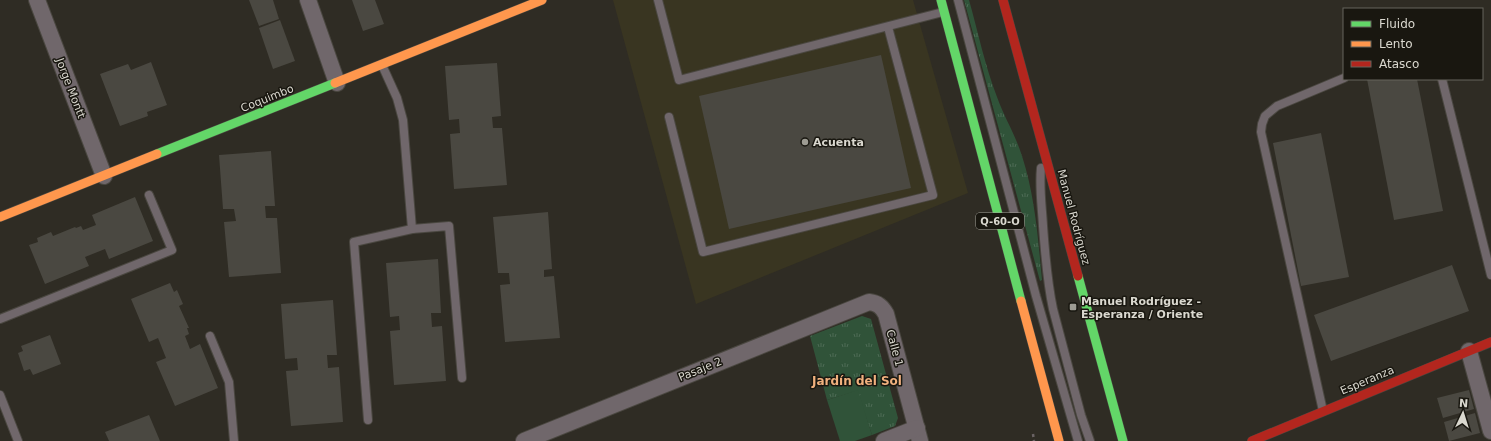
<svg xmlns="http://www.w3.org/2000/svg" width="1491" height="441" font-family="'DejaVu Sans',sans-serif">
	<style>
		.built { fill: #393521 }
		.grass { fill: url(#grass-tufts) }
		.park { fill: #305339 }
		.building { fill: #4a4841 }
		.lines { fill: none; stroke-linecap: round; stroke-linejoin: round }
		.lane-casing { stroke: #4a4740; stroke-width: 10 }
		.street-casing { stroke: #4a4740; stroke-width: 18 }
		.fast-casing { stroke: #4a4740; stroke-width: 10 }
		.slow-casing { stroke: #4a4740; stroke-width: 10 }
		.jam-casing { stroke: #4a4740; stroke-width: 10 }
		.path { stroke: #6a6364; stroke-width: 2.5; stroke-dasharray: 3 3; stroke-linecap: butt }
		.lane { stroke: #70676b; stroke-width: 8 }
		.street { stroke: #70676b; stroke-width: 16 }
		.fast { stroke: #63d668; stroke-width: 9 }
		.slow { stroke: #ff974d; stroke-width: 9 }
		.jam { stroke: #b3261e; stroke-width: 9 }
		.poi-dot { fill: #9e9c93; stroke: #191710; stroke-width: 1.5 }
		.labels { text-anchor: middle; stroke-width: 3; stroke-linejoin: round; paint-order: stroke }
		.shield { fill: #191710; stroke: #a09e96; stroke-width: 1 }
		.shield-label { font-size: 10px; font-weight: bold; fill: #dad8cf }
		.street-label { font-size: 11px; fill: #dad8cf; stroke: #191710 }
		.poi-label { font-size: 11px; font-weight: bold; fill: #dad8cf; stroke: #191710; text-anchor: start }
		.neighbourhood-label { font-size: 12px; font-weight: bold; fill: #f1b17e; stroke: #191710 }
	</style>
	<defs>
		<pattern id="grass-tufts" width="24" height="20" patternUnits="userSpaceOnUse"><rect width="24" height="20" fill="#305339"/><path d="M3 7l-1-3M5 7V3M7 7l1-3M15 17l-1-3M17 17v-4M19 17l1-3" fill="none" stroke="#4d6b55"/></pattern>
	</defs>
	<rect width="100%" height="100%" fill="#2f2c24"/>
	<path class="built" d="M 613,0 L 913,0 L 968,193 L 696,304 Z"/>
	<g class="grass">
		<path d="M 964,0 L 969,0 C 978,32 985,66 997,97 C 1004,117 1016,136 1022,156 C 1035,196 1038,238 1042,280 L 1040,281 Z"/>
		<path d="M 862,316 L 871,319 L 898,418 L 895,426 L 872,435 L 857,391 L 827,400 L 810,336 Z"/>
	</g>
	<path class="park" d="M 858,390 L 872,435 L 855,441 L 840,441 L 827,400 Z"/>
	<g class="building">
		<path d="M 249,0 L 273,0 L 279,19 L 259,26 Z"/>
		<path d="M 352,0 L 375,0 L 384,24 L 363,31 Z"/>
		<path d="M 280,20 L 295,61 L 273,69 L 259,28 Z"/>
		<path d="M 881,55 L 911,188 L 729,229 L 699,96 Z"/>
		<path d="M 151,62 L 167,105 L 147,112 L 148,116 L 120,126 L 100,74 L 128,64 L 131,70 Z"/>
		<path d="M 497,63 L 501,116 L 492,117 L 493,128 L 502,128 L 507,185 L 454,189 L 450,134 L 460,133 L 459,119 L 449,120 L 445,66 Z"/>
		<path d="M 1367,79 L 1417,79 L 1443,211 L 1394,220 Z"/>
		<path d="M 1321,133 L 1349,277 L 1301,286 L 1273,143 Z"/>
		<path d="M 271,151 L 275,206 L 265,206 L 266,218 L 277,218 L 281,273 L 229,277 L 224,222 L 236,221 L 234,209 L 223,209 L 219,155 Z"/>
		<path d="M 135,197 L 153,241 L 109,259 L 105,249 L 85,257 L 89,266 L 45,284 L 29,245 L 38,242 L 37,238 L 51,232 L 53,236 L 75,227 L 76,228 L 81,226 L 83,230 L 96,225 L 92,215 Z"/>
		<path d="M 548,212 L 552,269 L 544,270 L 544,277 L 554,276 L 560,338 L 505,342 L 500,285 L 510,284 L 509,273 L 498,273 L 493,217 Z"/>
		<path d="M 438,259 L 441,313 L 431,313 L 432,327 L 442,326 L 446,381 L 394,385 L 390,331 L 400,330 L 399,316 L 390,317 L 386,263 Z"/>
		<path d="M 1452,265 L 1469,311 L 1331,361 L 1314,315 Z"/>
		<path d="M 170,283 L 174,292 L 177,290 L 183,304 L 179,306 L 189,328 L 187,328 L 189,334 L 185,336 L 190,349 L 200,344 L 218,388 L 175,406 L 156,362 L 166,358 L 158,338 L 149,342 L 131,299 Z"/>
		<path d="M 333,300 L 337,355 L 327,355 L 328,368 L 339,367 L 343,422 L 291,426 L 286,371 L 298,370 L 297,358 L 285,359 L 281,304 Z"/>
		<path d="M 50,335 L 61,364 L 33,375 L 30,369 L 24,371 L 18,353 L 23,351 L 21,346 Z"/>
		<path d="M 1469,390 L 1474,409 L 1443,418 L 1437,398 Z"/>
		<path d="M 1475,413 L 1480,433 L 1449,441 L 1444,422 Z"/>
		<path d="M 149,415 L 160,441 L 109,441 L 105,432 Z"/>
	</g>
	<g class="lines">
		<defs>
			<g id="lane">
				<path d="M 658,0 L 679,80 L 943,12"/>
				<path d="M 958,0 L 1036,296 L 1078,441"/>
				<path d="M 382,65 L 397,98 L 403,120 L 412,229"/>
				<path d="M 1442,79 L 1491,275"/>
				<path d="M 669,117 L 703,252 L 933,195 L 888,27"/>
				<path d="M 1041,168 C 1039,188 1042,207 1043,226 C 1045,254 1047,281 1053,309 L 1081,415 L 1090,441"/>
				<path d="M 0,319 L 172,250 L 149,195"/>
				<path d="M 210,336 L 229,382 L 234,441"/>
				<path d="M 0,395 L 18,441"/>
				<path d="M 1323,411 L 1261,132 L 1262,124 L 1265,116 L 1277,106 L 1344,78"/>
				<path d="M 368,420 L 354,242 L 412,229 L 449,226 L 462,378"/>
			</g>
			<g id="street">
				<path d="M 37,0 L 104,176"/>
				<path d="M 308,0 L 337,83"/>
				<path d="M 1469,351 L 1491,431"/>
				<path d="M 524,441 L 869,302 C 878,303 882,307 886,314 L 920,441"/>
				<path d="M 884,441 L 917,428"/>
			</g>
			<g id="fast">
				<path d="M 941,0 L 1021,301"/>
				<path d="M 157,154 L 335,83"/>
				<path d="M 1078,276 L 1123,441"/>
			</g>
			<g id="slow">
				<path d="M 335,83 L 542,0"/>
				<path d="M 0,217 L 157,154"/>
				<path d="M 1021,301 L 1059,441"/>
			</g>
			<g id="jam">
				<path d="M 1003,0 L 1078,276"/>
				<path d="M 1252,441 L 1491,342"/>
			</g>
		</defs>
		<use href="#lane" class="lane-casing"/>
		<use href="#street" class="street-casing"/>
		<use href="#fast" class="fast-casing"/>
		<use href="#slow" class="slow-casing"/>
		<use href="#jam" class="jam-casing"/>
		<path class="path" d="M 1033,434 L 1034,441"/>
		<use href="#lane" class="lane"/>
		<use href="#street" class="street"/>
		<use href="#fast" class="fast"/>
		<use href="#slow" class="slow"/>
		<use href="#jam" class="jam"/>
	</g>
	<g class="poi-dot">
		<circle cx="805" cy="142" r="4"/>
		<rect x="1069" y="303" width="8" height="8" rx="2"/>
	</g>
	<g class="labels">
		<rect class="shield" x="976" y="213" width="48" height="16" rx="3"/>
		<g class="shield-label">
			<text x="1000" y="225">Q-60-O</text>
		</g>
		<g class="street-label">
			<text transform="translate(71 88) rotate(69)" y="4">Jorge Montt</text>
			<text transform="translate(267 98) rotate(-22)" y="4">Coquimbo</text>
			<text transform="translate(1074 217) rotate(75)" y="4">Manuel Rodríguez</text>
			<text transform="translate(895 348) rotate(75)" y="4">Calle 1</text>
			<text transform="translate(700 369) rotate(-22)" y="4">Pasaje 2</text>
			<text transform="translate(1367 380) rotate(-23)" y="4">Esperanza</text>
		</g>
		<g class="poi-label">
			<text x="813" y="146">Acuenta</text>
			<text x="1081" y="305">Manuel Rodríguez -<tspan x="1081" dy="13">Esperanza / Oriente</tspan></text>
		</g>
		<g class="neighbourhood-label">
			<text x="857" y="385">Jardín del Sol</text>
		</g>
	</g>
	<rect x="1343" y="8" width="140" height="72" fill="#191710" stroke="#66645c"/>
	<rect x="1351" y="21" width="20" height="6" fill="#63d668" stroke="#66645c"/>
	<text x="1379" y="28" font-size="12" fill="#dad8cf">Fluido</text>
	<rect x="1351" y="41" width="20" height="6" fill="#ff974d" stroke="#66645c"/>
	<text x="1379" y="48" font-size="12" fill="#dad8cf">Lento</text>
	<rect x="1351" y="61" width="20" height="6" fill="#b3261e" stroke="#66645c"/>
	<text x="1379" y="68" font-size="12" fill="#dad8cf">Atasco</text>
	<g transform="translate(1463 413) rotate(4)" stroke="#191710" stroke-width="3" paint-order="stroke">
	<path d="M0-3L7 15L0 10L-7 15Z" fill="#dad8cf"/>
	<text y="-6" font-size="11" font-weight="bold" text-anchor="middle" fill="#dad8cf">N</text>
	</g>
</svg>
